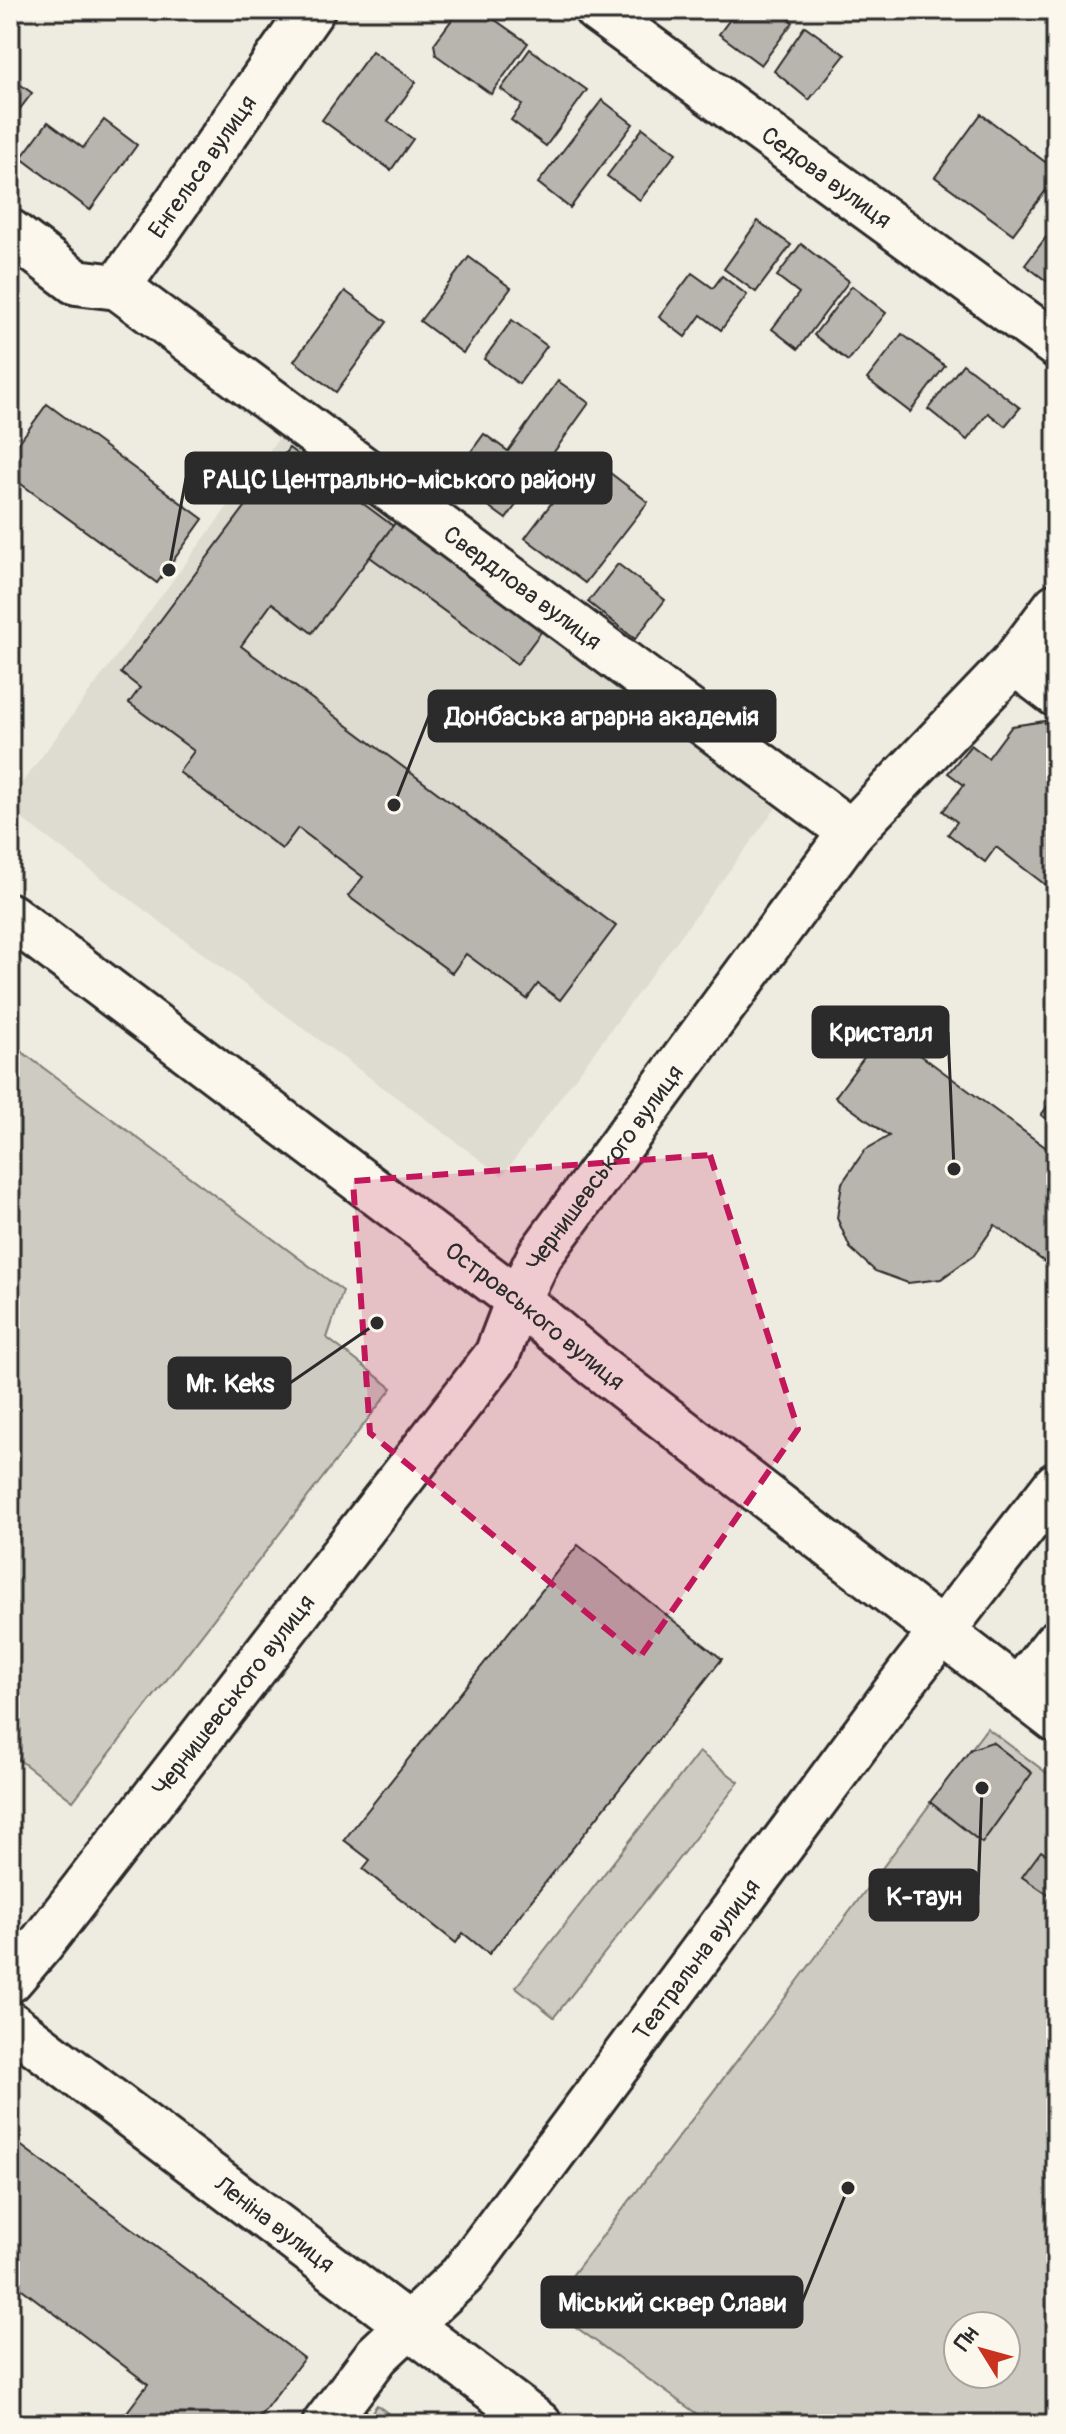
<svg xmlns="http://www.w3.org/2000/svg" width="1066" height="2434" font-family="Pangolin,sans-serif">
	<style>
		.built { fill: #dedbd1 }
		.green { fill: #cecbc2; stroke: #7c7b76; stroke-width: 2; fill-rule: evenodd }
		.building { fill: #b8b5ae; stroke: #2b2b2b; stroke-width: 2 }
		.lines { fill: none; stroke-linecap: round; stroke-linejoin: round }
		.minor-casing { stroke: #2b2b2b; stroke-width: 50 }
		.major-casing { stroke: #2b2b2b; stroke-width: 50 }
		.minor { stroke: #fbf7ec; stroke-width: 44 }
		.major { stroke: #fbf7ec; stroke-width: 44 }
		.marked { fill: #c2185b; fill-opacity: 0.2; stroke: #c2185b; stroke-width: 6; stroke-dasharray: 16 10; stroke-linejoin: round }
		.labels { text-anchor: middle; stroke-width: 7; stroke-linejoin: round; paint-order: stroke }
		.street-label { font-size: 24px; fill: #2b2b2b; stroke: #fbf7ec }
		.leader { fill: none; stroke: #2b2b2b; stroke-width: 3 }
		.callout-dot { fill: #2b2b2b; stroke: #fbf7ec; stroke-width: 3 }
		.callout { fill: #2b2b2b; stroke: #2b2b2b; stroke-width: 3 }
		.callout-label { font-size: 26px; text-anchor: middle; font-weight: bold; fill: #fff }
	</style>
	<rect width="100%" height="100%" fill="#eeebe0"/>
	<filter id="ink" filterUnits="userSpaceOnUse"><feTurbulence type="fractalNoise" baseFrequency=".0125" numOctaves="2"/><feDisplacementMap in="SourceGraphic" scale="16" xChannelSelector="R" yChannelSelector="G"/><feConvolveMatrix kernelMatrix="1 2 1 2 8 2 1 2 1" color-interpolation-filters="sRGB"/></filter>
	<g filter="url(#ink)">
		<path class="built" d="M 287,427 L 784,797 L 502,1176 L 10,810 L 10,799 Z"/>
		<g class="green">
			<path d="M 10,1043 L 343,1291 L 327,1338 L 392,1388 L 73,1801 L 10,1753 Z"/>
			<path d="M 987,1728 L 1056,1780 L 1056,2424 L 711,2424 L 548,2307 L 788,1994 ZM 958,2326 L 1006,2326 L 1006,2374 L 958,2374 Z"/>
			<path d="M 699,1752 L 739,1782 L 554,2017 L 516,1987 Z"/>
			<path d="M 377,2405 L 402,2424 L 363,2424 Z"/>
		</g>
		<g class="building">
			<path d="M 459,10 L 481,10 L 528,43 L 491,94 L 436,55 L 434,44 Z"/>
			<path d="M 737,10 L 777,10 L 793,22 L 761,65 L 719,34 Z"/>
			<path d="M 805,26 L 845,55 L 809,100 L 774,71 Z"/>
			<path d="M 530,49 L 587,90 L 546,146 L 511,120 L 522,105 L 501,89 Z"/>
			<path d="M 372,51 L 416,82 L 388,121 L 413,139 L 391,170 L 322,120 Z"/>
			<path d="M 10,77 L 32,93 L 10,122 Z"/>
			<path d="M 602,100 L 633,124 L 570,208 L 538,183 Z"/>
			<path d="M 981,114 L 1056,170 L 1056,177 L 1013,234 L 935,177 Z"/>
			<path d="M 104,120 L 137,145 L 90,210 L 21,158 L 48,122 L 83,148 Z"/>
			<path d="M 643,128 L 676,153 L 640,200 L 607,176 Z"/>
			<path d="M 758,221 L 791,245 L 756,292 L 724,269 Z"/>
			<path d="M 1056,224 L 1056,288 L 1025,265 Z"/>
			<path d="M 801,244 L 849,281 L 798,349 L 772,329 L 799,293 L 777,276 Z"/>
			<path d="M 469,257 L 511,288 L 463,353 L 420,321 Z"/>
			<path d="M 692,273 L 713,288 L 722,276 L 747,295 L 721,330 L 701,315 L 685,337 L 659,317 Z"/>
			<path d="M 852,286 L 886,313 L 848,361 L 814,335 Z"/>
			<path d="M 345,291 L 387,322 L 336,392 L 294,361 Z"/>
			<path d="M 512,320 L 547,346 L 519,384 L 484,359 Z"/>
			<path d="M 902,334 L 945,366 L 910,412 L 867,379 Z"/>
			<path d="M 963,364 L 1020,408 L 1005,426 L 988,413 L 967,440 L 928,409 Z"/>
			<path d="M 558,381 L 589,403 L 506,519 L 451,479 L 484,434 L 508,451 Z"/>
			<path d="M 47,404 L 203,519 L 157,583 L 10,476 L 10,455 Z"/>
			<path d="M 289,448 L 393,526 L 312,633 L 272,603 L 241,646 L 616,926 L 560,1000 L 538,984 L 527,999 L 466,954 L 452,973 L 348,896 L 363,877 L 298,828 L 282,849 L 179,772 L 194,751 L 129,703 L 140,688 L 121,673 Z"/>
			<path d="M 605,469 L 648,502 L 585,583 L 525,538 L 569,480 L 587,493 Z"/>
			<path d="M 406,508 L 553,616 L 517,664 L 370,557 Z"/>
			<path d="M 618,564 L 665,600 L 635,639 L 588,602 Z"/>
			<path d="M 1045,721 L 1047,734 L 1056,741 L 1056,893 L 996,847 L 985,862 L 948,834 L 957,822 L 943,811 L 964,785 L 948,773 L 971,745 L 988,758 L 1012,726 Z"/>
			<path d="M 885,1029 L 1056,1155 L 1056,1250 L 1046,1263 L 995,1225 L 974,1255 L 941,1279 L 908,1283 L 875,1271 L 850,1248 L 837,1218 L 842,1183 L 865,1150 L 889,1136 L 835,1097 Z"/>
			<path d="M 1056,1095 L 1056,1127 L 1041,1115 Z"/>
			<path d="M 578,1545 L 722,1659 L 489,1954 L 463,1933 L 456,1943 L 363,1869 L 370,1860 L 344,1840 Z"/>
			<path d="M 992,1742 L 1032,1773 L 982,1843 L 930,1802 L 971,1749 Z"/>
			<path d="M 1041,1851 L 1056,1861 L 1056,1900 L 1022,1877 Z"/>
			<path d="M 19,2144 L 304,2358 L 254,2424 L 118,2424 L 148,2384 L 10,2280 L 10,2156 Z"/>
		</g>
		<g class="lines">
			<defs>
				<g id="minor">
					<path id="s1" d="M 597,10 L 1056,345"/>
					<path id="s2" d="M 10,232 L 76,282 L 118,287 L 312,10"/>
					<path id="s3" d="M 118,287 L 851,832"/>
					<path d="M 1014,662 L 1056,694"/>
					<path id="s4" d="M 10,916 L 518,1300 L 596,1365 L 1056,1720"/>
					<path d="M 1018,1691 L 1056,1643"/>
					<path id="s5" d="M 10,1980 L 41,1944 L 497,1355 L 518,1300 L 540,1255 L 851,832 L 1014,662 L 1056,606"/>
					<path id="s6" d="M 325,2424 L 377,2355 L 462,2275 L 909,1674 L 1056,1485"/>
				</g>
				<g id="major">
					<path id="s7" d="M 10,2024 L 539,2424"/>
				</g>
			</defs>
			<use href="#minor" class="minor-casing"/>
			<use href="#major" class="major-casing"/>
			<use href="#minor" class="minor"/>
			<use href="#major" class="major"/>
		</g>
	</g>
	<path class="marked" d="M 710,1155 L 798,1429 L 640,1657 L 370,1433 L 353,1181 Z"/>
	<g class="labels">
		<g class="street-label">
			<text dy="8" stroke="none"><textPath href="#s2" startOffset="272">Енгельса вулиця</textPath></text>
			<text dy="8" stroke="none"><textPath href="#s1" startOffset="284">Седова вулиця</textPath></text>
			<text dy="8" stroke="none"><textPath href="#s3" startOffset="504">Свердлова вулиця</textPath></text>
			<text dy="8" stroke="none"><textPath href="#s5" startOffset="1010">Чернишевського вулиця</textPath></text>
			<text dy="8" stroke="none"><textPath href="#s4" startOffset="660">Островського вулиця</textPath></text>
			<text dy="8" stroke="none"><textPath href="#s5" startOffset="362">Чернишевського вулиця</textPath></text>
			<text dy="8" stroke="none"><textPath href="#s6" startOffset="596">Театральна вулиця</textPath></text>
			<text dy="8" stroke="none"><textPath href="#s7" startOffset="332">Леніна вулиця</textPath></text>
		</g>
	</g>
	<path class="leader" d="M169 570L186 478M394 805L429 716M954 1169L948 1032M377 1323L290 1383M982 1788L978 1895M848 2188L802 2302"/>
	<g class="callout-dot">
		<circle cx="169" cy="570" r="8"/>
		<circle cx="394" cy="805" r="8"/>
		<circle cx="954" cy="1169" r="8"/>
		<circle cx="377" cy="1323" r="8"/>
		<circle cx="982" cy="1788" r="8"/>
		<circle cx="848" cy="2188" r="8"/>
	</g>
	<g class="callout">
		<rect x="186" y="453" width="425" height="50" rx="8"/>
		<rect x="429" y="691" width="346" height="50" rx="8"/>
		<rect x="813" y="1007" width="135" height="50" rx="8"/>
		<rect x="169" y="1358" width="121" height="50" rx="8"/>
		<rect x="870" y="1870" width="108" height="50" rx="8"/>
		<rect x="542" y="2277" width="260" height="50" rx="8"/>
	</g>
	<g class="callout-label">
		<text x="399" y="488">РАЦС Центрально-міського району</text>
		<text x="602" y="725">Донбаська аграрна академія</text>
		<text x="881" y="1041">Кристалл</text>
		<text x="230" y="1392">Mr. Keks</text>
		<text x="924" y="1905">K-таун</text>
		<text x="672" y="2311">Міський сквер Слави</text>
	</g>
	<rect width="1066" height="2434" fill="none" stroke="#fbf7ec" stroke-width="40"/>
	<rect x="20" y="20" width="1026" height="2394" fill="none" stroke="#2b2b2b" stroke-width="3" filter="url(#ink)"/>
	<g transform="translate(982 2350) rotate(307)"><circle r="38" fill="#fbf7ec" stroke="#a8a59f" stroke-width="2"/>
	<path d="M0-6L14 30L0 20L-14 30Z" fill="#c8321e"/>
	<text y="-12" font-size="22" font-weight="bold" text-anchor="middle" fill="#2b2b2b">Пн</text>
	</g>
</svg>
